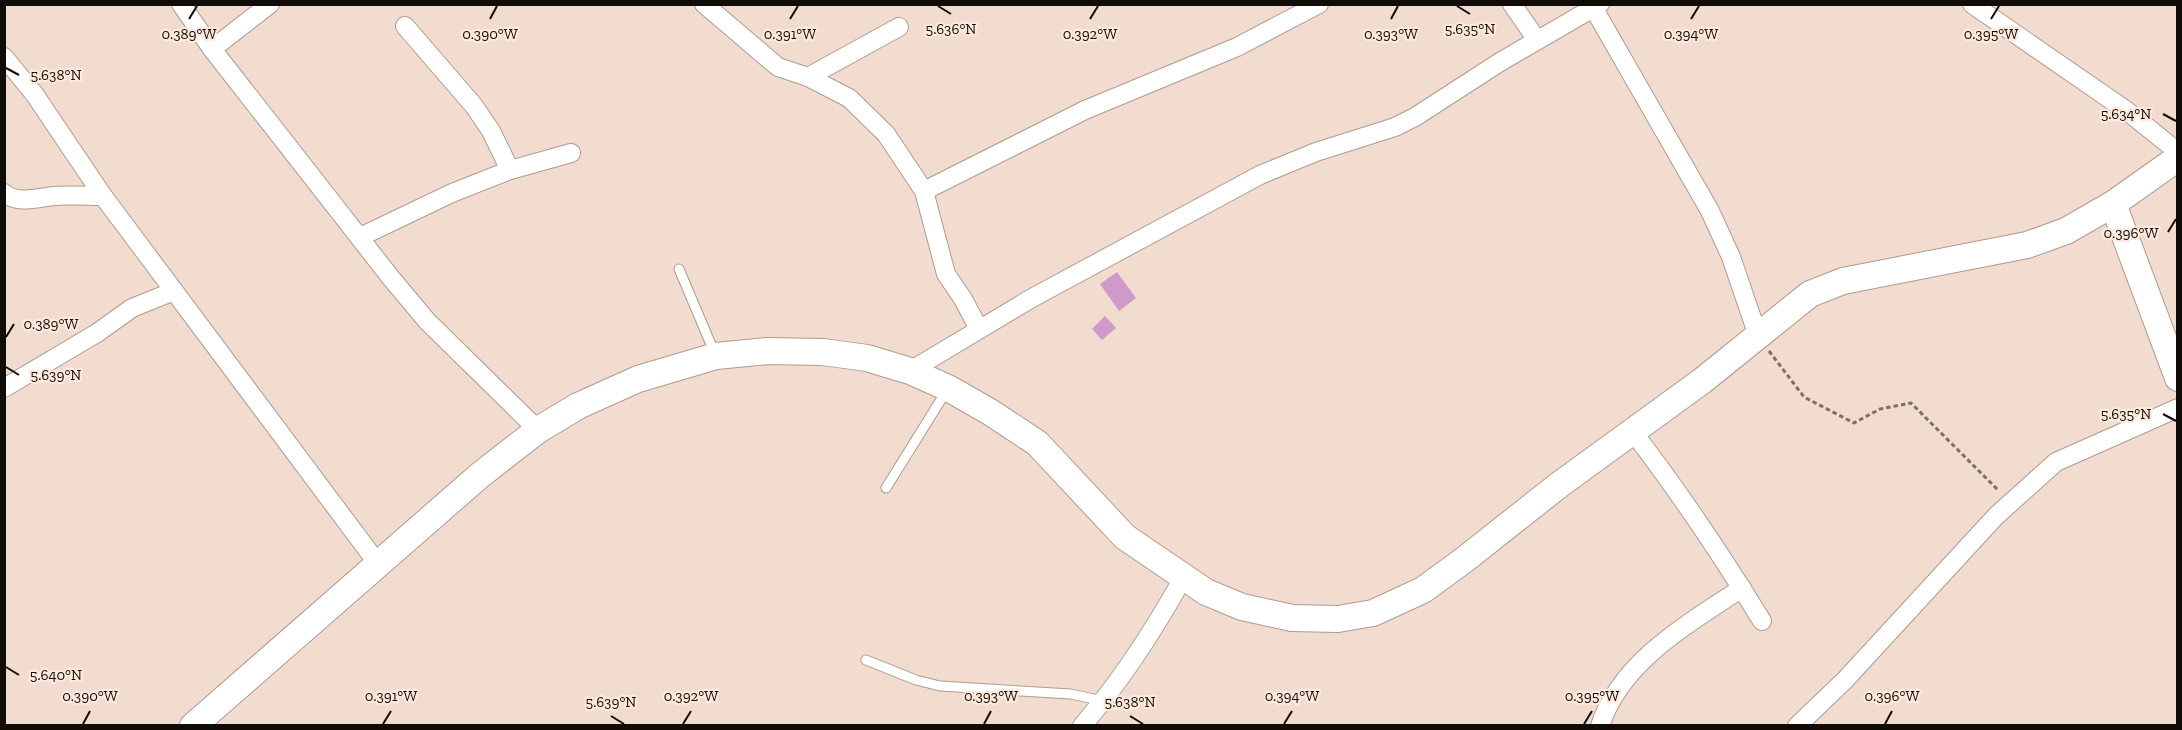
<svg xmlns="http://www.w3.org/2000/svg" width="2182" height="730" font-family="'Zilla Slab',serif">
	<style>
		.building { fill: #d099cb }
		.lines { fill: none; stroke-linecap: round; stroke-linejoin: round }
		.lane-casing { stroke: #af9b8f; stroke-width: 11 }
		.street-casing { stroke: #af9b8f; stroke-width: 20 }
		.secondary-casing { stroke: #af9b8f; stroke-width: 28 }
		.path { stroke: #7e7068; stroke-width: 3; stroke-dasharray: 4.5 3; stroke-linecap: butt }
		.lane { stroke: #fff; stroke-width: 9 }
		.street { stroke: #fff; stroke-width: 18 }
		.secondary { stroke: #fff; stroke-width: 26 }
		.ticks { fill: none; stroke: #120c08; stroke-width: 2 }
		.ticks-label { font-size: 15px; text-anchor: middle; fill: #120c08; stroke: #fee9dc; stroke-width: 4.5; stroke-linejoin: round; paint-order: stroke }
	</style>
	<rect width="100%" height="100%" fill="#f1dccf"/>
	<g class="building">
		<path d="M 1117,272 L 1136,298 L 1119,311 L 1100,284 Z"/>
		<path d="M 1105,316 L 1116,328 L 1102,340 L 1092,329 Z"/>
	</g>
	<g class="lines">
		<defs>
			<g id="lane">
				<path d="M 679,269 L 715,354"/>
				<path d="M 886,488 L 947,390"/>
				<path d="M 866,660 L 916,680 L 940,686 L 1071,694 L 1103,701"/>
			</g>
			<g id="street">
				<path d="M 181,4 L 212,49 L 391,278 L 427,321 L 538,430"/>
				<path d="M 704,4 L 778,67 L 808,77 L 849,98 L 886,134 L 924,191 L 946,274 L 963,299 L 979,329"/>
				<path d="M 1512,4 L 1537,40"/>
				<path d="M 1972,4 L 2127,111 L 2178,152"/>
				<path d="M 1594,9 L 1710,211 L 1731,257 L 1758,336"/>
				<path d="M 405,26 L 474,106 L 491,131 L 510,170"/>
				<path d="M 212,49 L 270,4"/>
				<path d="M 4,57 L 35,95 L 103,196 L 378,564"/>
				<path d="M 808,77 L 899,27"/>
				<path d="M 924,191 L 1085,110 L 1237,47 L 1319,4"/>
				<path d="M 4,193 C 18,205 39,197 55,196 C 71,195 88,196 103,196"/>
				<path d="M 360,237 L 452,193 L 510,170 L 571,153"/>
				<path d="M 910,371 L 1032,298 L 1260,175 L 1316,152 L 1395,127 L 1415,117 L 1500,62 L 1600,4"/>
				<path d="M 4,388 L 97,333 L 132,308 L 174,291"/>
				<path d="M 1633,432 C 1680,493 1722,556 1762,621"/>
				<path d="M 1082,726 C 1122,680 1154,630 1183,578"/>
				<path d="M 1600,726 C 1621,661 1688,624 1742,588"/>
				<path d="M 1797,726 L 1845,680 L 1996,516 L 2056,462 L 2178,408"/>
			</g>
			<g id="secondary">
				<path d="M 2113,204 L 2178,378"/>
				<path d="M 193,726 L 479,476 L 538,430 L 578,406 L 638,379 L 716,356 L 768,351 L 823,352 L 867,358 L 910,371 L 948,388 L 990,412 L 1037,443 L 1125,537 L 1206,592 L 1242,607 L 1292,618 L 1338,619 L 1373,613 L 1423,590 L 1464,560 L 1559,485 L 1702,381 L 1810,294 L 1843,281 L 2027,245 L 2066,231 L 2113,204 L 2178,158"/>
			</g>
		</defs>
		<use href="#lane" class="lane-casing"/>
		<use href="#street" class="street-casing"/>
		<use href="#secondary" class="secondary-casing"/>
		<path class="path" d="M 1769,351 L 1804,397 L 1854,423 L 1880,409 L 1911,403 L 1999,491"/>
		<use href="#lane" class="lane"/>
		<use href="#street" class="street"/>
		<use href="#secondary" class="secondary"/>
	</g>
	<path class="ticks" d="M 938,6 L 951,14M 1457,6 L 1470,14M 189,19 L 197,6M 490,19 L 497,6M 790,19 L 798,6M 1090,19 L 1098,6M 1391,19 L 1398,6M 1691,19 L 1699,6M 1991,19 L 1999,6M 6,68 L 19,75M 2163,114 L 2176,121M 2168,232 L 2176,219M 6,337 L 14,324M 6,367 L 19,375M 2163,414 L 2176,421M 6,667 L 19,675M 611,716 L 624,724M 1130,716 L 1143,724M 83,724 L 90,711M 383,724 L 391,711M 683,724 L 691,711M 984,724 L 991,711M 1284,724 L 1292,711M 1584,724 L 1592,711M 1885,724 L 1892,711"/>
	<g class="ticks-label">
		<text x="951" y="34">5.636°N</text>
		<text x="1470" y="34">5.635°N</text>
		<text x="189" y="39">0.389°W</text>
		<text x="490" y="39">0.390°W</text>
		<text x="790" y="39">0.391°W</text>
		<text x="1090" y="39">0.392°W</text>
		<text x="1391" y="39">0.393°W</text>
		<text x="1691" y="39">0.394°W</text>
		<text x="1991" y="39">0.395°W</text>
		<text x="56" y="80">5.638°N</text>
		<text x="2126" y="119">5.634°N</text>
		<text x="2131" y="238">0.396°W</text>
		<text x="51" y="329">0.389°W</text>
		<text x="56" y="380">5.639°N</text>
		<text x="2126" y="419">5.635°N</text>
		<text x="56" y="680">5.640°N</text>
		<text x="90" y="701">0.390°W</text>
		<text x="391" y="701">0.391°W</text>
		<text x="691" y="701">0.392°W</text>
		<text x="991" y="701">0.393°W</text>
		<text x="1292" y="701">0.394°W</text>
		<text x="1592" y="701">0.395°W</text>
		<text x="1892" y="701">0.396°W</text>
		<text x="611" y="707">5.639°N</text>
		<text x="1130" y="707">5.638°N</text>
	</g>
	<rect width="2182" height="730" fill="none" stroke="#120c08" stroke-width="12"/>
</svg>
